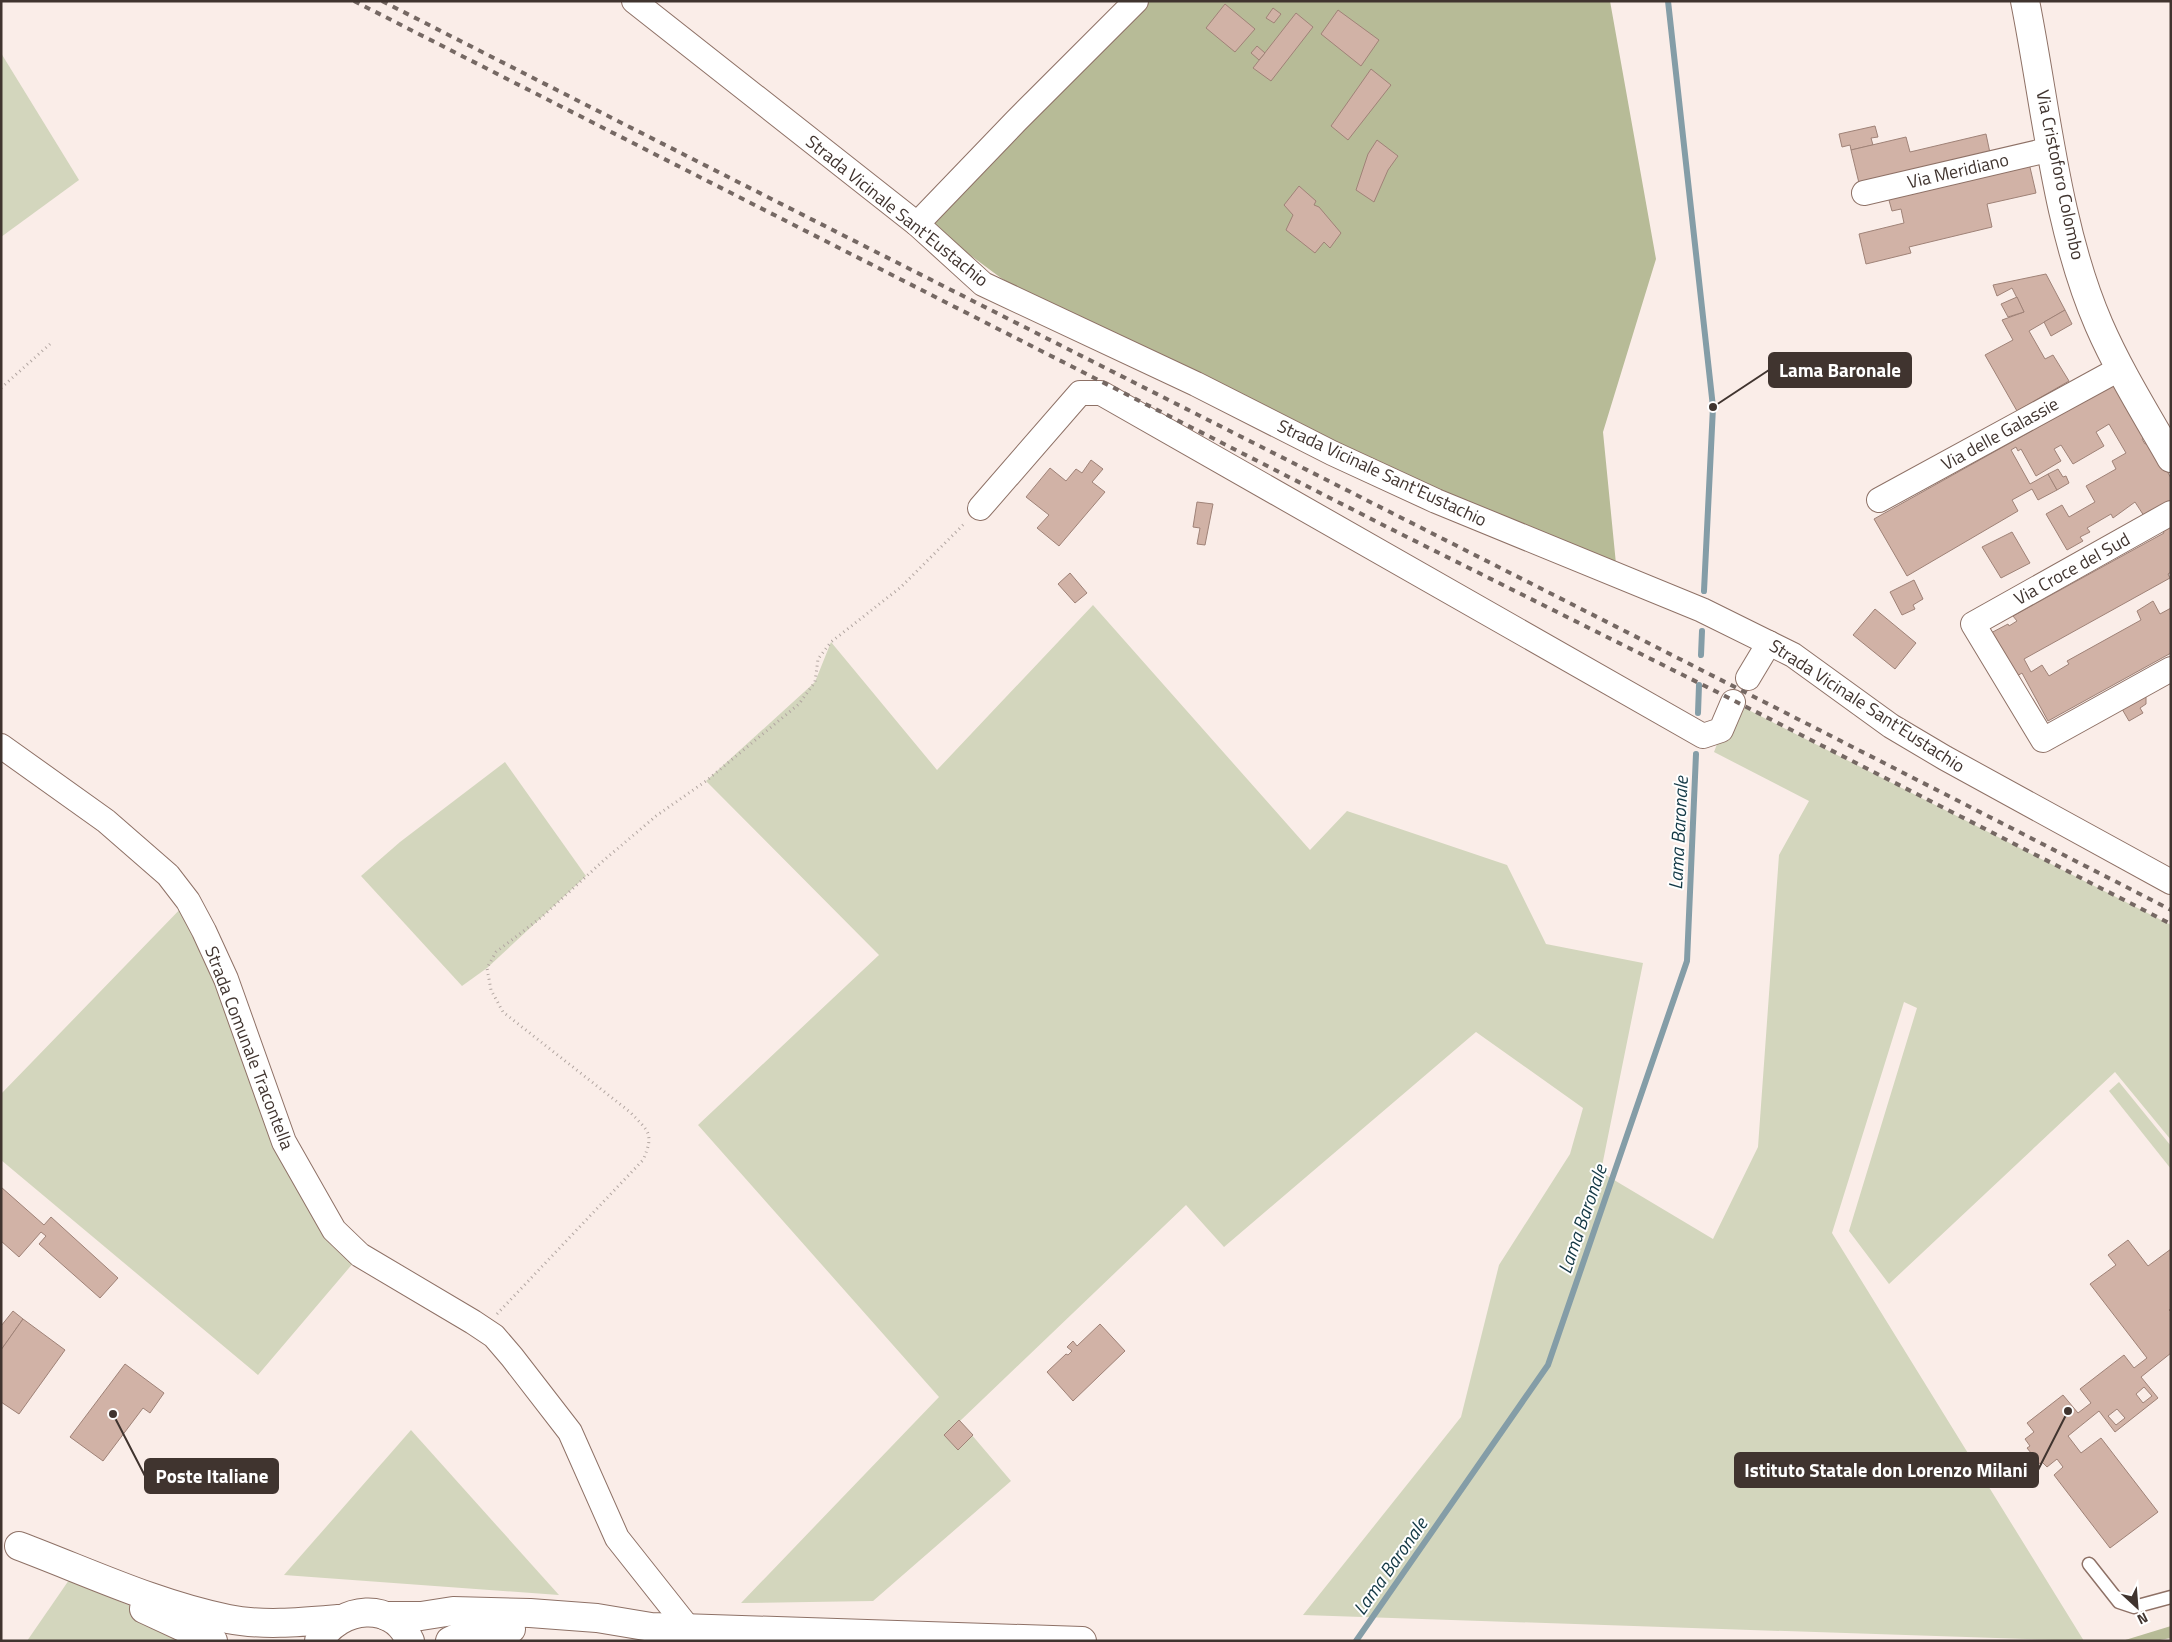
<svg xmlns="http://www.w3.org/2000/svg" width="2172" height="1642" font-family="'Titillium Web',sans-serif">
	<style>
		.green { fill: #d3d6bd }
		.forest { fill: #b7bb97 }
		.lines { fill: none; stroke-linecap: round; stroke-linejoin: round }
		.stream { stroke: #849da7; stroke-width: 6 }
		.building { fill: #d1b2a6; stroke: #9f8277; fill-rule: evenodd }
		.service-casing { stroke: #8e7166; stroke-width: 15 }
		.minor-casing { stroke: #8e7166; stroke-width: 26 }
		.secondary-casing { stroke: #8e7166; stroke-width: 30 }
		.path { stroke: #b2a6a1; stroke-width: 3; stroke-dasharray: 1 4; stroke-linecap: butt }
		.service { stroke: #fff; stroke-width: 12 }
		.minor { stroke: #fff; stroke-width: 24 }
		.secondary { stroke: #fff; stroke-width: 28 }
		.rail { stroke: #756863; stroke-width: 4; stroke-dasharray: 6 6; stroke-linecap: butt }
		.labels { text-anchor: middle; stroke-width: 4; stroke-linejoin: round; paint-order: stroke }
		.street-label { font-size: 18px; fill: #40342f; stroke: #fff }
		.water-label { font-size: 19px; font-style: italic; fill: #133845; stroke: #fff }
		.leader { fill: none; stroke: #40342f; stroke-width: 2 }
		.callout-dot { fill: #40342f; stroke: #fff; stroke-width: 2 }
		.callout { fill: #40342f; stroke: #40342f; stroke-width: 2 }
		.callout-label { font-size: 19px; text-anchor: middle; font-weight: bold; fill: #fff }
	</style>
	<rect width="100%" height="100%" fill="#faede8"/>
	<g class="green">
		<path d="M 1,53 L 79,180 L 1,237 Z"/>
		<path d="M 1093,605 L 1310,850 L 1347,811 L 1507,865 L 1546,944 L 1643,963 L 1601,1171 L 1594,1168 L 1713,1239 L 1758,1147 L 1779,855 L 1809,801 L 1714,752 L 1733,702 L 2171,925 L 2171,1140 L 2115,1072 L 1889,1284 L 1849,1231 L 1917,1008 L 1904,1002 L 1832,1233 L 2084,1641 L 1303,1615 L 1461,1417 L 1499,1265 L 1570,1154 L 1583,1108 L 1476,1032 L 1224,1247 L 1186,1205 L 960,1421 L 1011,1481 L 873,1601 L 741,1603 L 939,1397 L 698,1125 L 879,955 L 706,781 L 815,682 L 831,642 L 937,770 Z"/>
		<path d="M 505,762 L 586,876 L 487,968 L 462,986 L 361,876 L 400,842 Z"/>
		<path d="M 188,901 L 278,1127 L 360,1255 L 258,1375 L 1,1160 L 1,1094 Z"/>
		<path d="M 2119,1082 L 2171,1146 L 2171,1169 L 2109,1091 Z"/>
		<path d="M 411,1430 L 559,1595 L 284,1575 Z"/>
		<path d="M 69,1580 L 213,1641 L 27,1641 Z"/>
	</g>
	<g class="forest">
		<path d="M 1135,1 L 1610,1 L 1656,259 L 1603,432 L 1616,564 L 1509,527 L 1033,298 L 1001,278 L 923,220 Z"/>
		<path d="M 2171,1626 L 2171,1638 L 2154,1641 L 2122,1641 Z"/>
	</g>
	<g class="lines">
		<g class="stream">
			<path d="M 1668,1 L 1713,407 L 1704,591"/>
			<path d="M 1701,655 L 1702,631"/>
			<path d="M 1698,713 L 1699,685"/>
			<path d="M 1356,1641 L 1548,1365 L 1687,961 L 1696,754"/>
		</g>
	</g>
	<g class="building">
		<path d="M 1225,4 L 1255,29 L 1235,52 L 1206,28 Z"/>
		<path d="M 1273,8 L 1281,14 L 1274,23 L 1266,18 Z"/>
		<path d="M 1338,10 L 1379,40 L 1361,66 L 1321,34 Z"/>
		<path d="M 1296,13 L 1313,27 L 1271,81 L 1253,68 Z"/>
		<path d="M 1257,46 L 1265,53 L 1259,60 L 1251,53 Z"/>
		<path d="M 1371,69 L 1391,85 L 1348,140 L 1331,126 Z"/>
		<path d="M 1875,126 L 1878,137 L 1871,138 L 1873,145 L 1851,150 L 1850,145 L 1842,147 L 1839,134 Z"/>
		<path d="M 1986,134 L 1990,153 L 1859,183 L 1851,150 L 1906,137 L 1910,152 Z"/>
		<path d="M 1377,140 L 1398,156 L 1388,170 L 1374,202 L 1356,190 L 1368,154 Z"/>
		<path d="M 2029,163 L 2036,193 L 1987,204 L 1992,227 L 1909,247 L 1911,253 L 1866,264 L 1859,234 L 1904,223 L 1901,209 L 1892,211 L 1887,193 Z"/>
		<path d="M 1299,186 L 1316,201 L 1314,205 L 1319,207 L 1341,233 L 1330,248 L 1324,242 L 1315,253 L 1286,230 L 1293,215 L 1284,205 Z"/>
		<path d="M 2046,274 L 2065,310 L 2029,331 L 2045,359 L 2053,355 L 2069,381 L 2017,411 L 1985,355 L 2013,340 L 2002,320 L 2024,312 L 2012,288 L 1997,296 L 1993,285 Z"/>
		<path d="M 2017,297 L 2024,312 L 2008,317 L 2001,304 Z"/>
		<path d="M 2065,310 L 2072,324 L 2051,336 L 2044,322 Z"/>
		<path d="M 2115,381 L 2147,436 L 2142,439 L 2145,444 L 2150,442 L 2171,478 L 2171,504 L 2146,519 L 2135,502 L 2113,518 L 2111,514 L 2087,528 L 2090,532 L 2080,537 L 2083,541 L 2067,550 L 2046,514 L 2062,505 L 2069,517 L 2095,502 L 2086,486 L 2116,469 L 2112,461 L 2126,453 L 2109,424 L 2096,432 L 2104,446 L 2073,464 L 2061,445 L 2054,449 L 2061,461 L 2036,476 L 2021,449 L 2018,451 L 2016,447 L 2011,450 L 2030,484 L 2048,474 L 2057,490 L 2038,500 L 2032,489 L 2012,500 L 2018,511 L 1907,576 L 1874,519 L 2096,395 L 2096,392 Z"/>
		<path d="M 1091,460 L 1103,469 L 1092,482 L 1105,492 L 1059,546 L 1037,528 L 1049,515 L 1026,497 L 1050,468 L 1066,481 L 1076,469 L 1082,473 Z"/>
		<path d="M 2058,469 L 2063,477 L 2066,476 L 2069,483 L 2057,490 L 2048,474 Z"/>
		<path d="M 1197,502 L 1213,504 L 1205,545 L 1197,544 L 1200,528 L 1193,527 Z"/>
		<path d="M 2171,524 L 2171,572 L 2168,574 L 2170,578 L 2024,659 L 2031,672 L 2042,665 L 2049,676 L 2069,664 L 2067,661 L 2141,620 L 2137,611 L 2153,601 L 2160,614 L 2171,608 L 2171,653 L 2048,721 L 2022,673 L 2012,679 L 1989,634 L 2008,624 L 2009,626 L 2017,621 L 2013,616 L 2164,533 L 2162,529 Z"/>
		<path d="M 2012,532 L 2030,563 L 2001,578 L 1982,547 Z"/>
		<path d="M 1070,573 L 1087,593 L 1075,603 L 1058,584 Z"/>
		<path d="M 1914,580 L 1923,599 L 1913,605 L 1915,609 L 1902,615 L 1890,592 Z"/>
		<path d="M 1875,609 L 1916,643 L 1895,669 L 1853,635 Z"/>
		<path d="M 2146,696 L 2146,704 L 2140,708 L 2143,713 L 2129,721 L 2122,709 Z"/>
		<path d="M 1,1187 L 44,1225 L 51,1217 L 118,1278 L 100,1298 L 39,1244 L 46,1236 L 41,1232 L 19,1257 L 1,1241 Z"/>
		<path d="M 2128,1240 L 2148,1266 L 2171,1249 L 2171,1308 L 2169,1310 L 2171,1312 L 2171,1353 L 2141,1377 L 2158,1398 L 2115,1432 L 2099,1411 L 2068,1436 L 2081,1453 L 2101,1438 L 2158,1512 L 2110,1548 L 2054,1475 L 2063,1467 L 2057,1459 L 2047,1467 L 2042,1462 L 2040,1464 L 2027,1448 L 2030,1446 L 2025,1439 L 2034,1432 L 2027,1423 L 2063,1395 L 2078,1413 L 2091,1403 L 2080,1389 L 2124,1355 L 2134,1368 L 2147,1358 L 2090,1284 L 2116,1265 L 2108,1255 ZM 2144,1387 L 2152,1396 L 2143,1403 L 2136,1394 ZM 2117,1409 L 2125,1418 L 2116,1425 L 2108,1416 Z"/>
		<path d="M 13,1311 L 23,1319 L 1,1350 L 1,1326 Z"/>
		<path d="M 23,1319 L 65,1350 L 19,1414 L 1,1402 L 1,1350 Z"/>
		<path d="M 1100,1324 L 1125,1351 L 1073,1401 L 1047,1372 L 1066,1354 L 1068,1355 L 1072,1351 L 1067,1347 L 1073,1341 L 1077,1346 Z"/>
		<path d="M 125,1364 L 164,1393 L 150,1413 L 143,1408 L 103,1461 L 70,1437 Z"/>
		<path d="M 959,1420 L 973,1435 L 958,1450 L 944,1435 Z"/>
	</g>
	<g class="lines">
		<defs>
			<path id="service" d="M 2089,1564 L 2119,1602 L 2134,1607 L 2171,1597"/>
			<g id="minor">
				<path d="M 634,1 L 917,224 L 983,284 L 1196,384 L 1332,453 L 1436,501 L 1702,610 L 1793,655 L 1891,726 L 1945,758 L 2171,882"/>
				<path d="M 1864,193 L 2052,149"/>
				<path d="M 917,224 L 1016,121 L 1136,1"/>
				<path d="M 1879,500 L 2121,368"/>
				<path d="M 980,508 L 1080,393 L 1101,393 L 1703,736 L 1721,730 L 1733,702"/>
				<path d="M 2171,513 L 1973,624 L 2043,740 L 2171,669"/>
				<path d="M 1748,678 L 1769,643"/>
				<path d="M 1,746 L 106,821 L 168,875 L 188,901 L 204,931 L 226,979 L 284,1142 L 334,1230 L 360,1255 L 473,1322 L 494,1336 L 512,1357 L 570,1432 L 617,1538 L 697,1639"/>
			</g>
			<g id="secondary">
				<path d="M 2025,1 C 2046,106 2056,226 2099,325 C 2119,371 2146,414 2171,458"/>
				<path d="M 19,1546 C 88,1572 155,1604 228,1619 C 263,1626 303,1622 338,1619"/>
				<path d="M 144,1609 L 213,1641"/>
				<path d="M 386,1616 L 421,1616 L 453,1611 L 530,1613 L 597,1618 L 651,1627 L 1082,1641"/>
				<path d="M 319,1641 C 340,1606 393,1600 410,1641"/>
				<path d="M 450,1641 C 470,1631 489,1628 511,1629"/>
			</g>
		</defs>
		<use href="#service" class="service-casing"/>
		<use href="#minor" class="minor-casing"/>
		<use href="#secondary" class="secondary-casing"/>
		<g class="path">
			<path d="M 1,388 L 50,344"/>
			<path d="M 497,1314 L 643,1160 C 655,1133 648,1131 630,1112 L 503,1012 L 491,990 L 487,968 L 496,952 L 543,916 L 603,861 L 656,816 L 706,781 L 799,704 L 815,682 L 818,659 L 831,642 L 901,587 L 966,522"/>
		</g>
		<use href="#service" class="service"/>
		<use href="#minor" class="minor"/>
		<use href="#secondary" class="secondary"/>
		<g class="rail">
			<path d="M 354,1 L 1391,529 L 1723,695 L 2171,924"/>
			<path d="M 382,1 C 978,305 1576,604 2171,910"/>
		</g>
	</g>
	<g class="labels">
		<g class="street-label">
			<text transform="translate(1958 171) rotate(-13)" y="6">Via Meridiano</text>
			<text transform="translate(2060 175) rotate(78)" y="6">Via Cristoforo Colombo</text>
			<text transform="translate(897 211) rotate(39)" y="6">Strada Vicinale Sant'Eustachio</text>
			<text transform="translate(2000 434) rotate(-29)" y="6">Via delle Galassie</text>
			<text transform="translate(1382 473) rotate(25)" y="6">Strada Vicinale Sant'Eustachio</text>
			<text transform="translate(2072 569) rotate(-29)" y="6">Via Croce del Sud</text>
			<text transform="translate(1867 706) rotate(33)" y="6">Strada Vicinale Sant'Eustachio</text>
			<text transform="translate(249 1048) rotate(69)" y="6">Strada Comunale Tracontella</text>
		</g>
		<g class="water-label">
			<text transform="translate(1678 833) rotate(-87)" y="7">Lama Baronale</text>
			<text transform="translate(1582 1219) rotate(-71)" y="7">Lama Baronale</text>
			<text transform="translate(1390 1566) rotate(-55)" y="7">Lama Baronale</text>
		</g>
	</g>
	<path class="leader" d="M1713 407L1769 370M2068 1411L2038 1470M113 1414L145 1476"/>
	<g class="callout-dot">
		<circle cx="1713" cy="407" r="5"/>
		<circle cx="2068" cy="1411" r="5"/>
		<circle cx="113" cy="1414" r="5"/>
	</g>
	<g class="callout">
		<rect x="1769" y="353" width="142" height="34" rx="5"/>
		<rect x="1735" y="1453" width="303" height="34" rx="5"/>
		<rect x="145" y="1459" width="133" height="34" rx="5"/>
	</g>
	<g class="callout-label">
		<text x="1840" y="377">Lama Baronale</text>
		<text x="1886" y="1477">Istituto Statale don Lorenzo Milani</text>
		<text x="212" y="1483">Poste Italiane</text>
	</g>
	<rect width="2172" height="1642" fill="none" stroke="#40342f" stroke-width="5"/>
	<g transform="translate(2137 1607) rotate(154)" stroke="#ffffff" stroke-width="4" paint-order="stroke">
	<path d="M0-4L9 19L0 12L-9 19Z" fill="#40342f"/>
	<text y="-8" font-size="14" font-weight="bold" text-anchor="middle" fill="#40342f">N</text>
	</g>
</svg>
